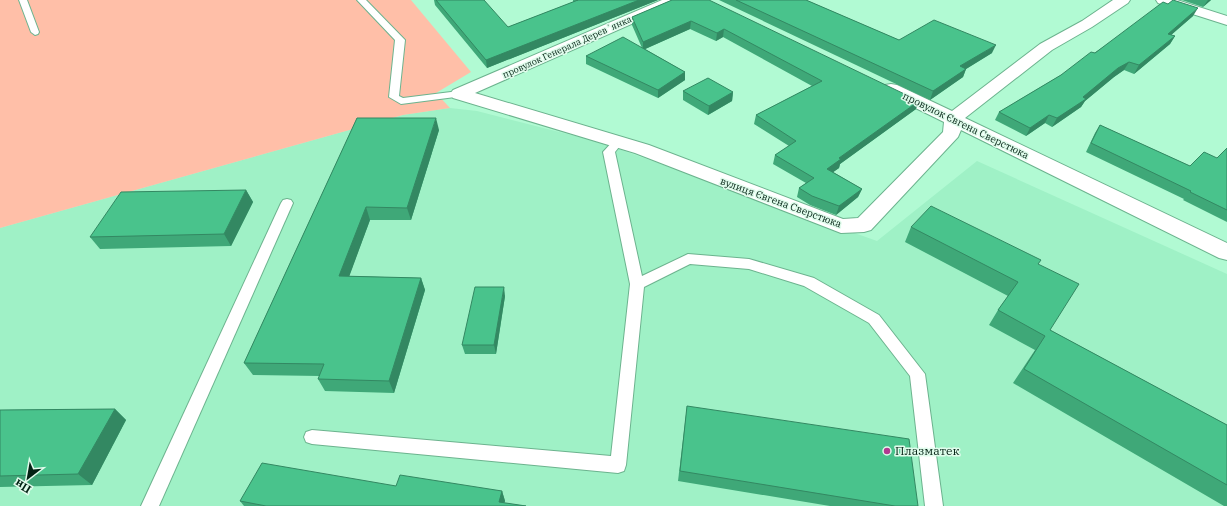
<svg xmlns="http://www.w3.org/2000/svg" width="1227" height="506" font-family="'IBM Plex Serif',serif">
	<style>
		.built { fill: #9ff1c6 }
		.green { fill: #ffbfa8 }
		.lines { fill: none; stroke-linecap: round; stroke-linejoin: round }
		.service-casing { stroke: #6cb38e; stroke-width: 2 }
		.minor-casing { stroke: #6cb38e; stroke-width: 2 }
		.service { fill: #fff; fill-rule: evenodd }
		.minor { fill: #fff; fill-rule: evenodd }
		.wall { fill: #3fa878 }
		.shaded-wall { fill: #338862 }
		.building { fill: #49c38c; stroke: #338862 }
		.poi-dot { fill: #b13a90; stroke: #e0fcec; stroke-width: 1.5 }
		.labels { text-anchor: middle; stroke-width: 3; stroke-linejoin: round; paint-order: stroke }
		.far-street-label { font-size: 9px; fill: #032214; stroke: #e0fcec }
		.street-label { font-size: 10px; fill: #032214; stroke: #e0fcec }
		.near-poi-label { font-size: 12px; fill: #032214; stroke: #e0fcec; text-anchor: start }
	</style>
	<rect width="100%" height="100%" fill="#b1fad3"/>
	<path class="built" d="M 450,108 L 477,111 L 599,142 L 877,241 L 977,161 L 1227,274 L 1227,506 L 0,506 L 0,228 L 403,115 Z"/>
	<path class="green" d="M 0,0 L 411,0 L 471,72 L 436,93 L 450,108 L 403,115 L 0,228 Z"/>
	<g class="lines">
		<defs>
			<g id="service">
				<path d="M 19,0 L 27,0 L 39,32 L 38,34 L 35,35 L 31,32 Z"/>
				<path d="M 357,0 L 366,0 L 405,40 L 399,96 L 403,98 L 459,91 L 464,94 L 463,96 L 401,104 L 389,97 L 395,40 Z"/>
				<path d="M 618,139 L 623,142 L 615,152 L 642,276 L 688,254 L 749,259 L 814,278 L 879,315 L 925,374 L 943,506 L 925,506 L 910,376 L 869,323 L 804,286 L 749,269 L 690,264 L 644,287 L 626,465 L 624,471 L 618,473 L 312,444 L 306,442 L 304,437 L 306,432 L 312,430 L 611,456 L 630,284 L 603,152 L 614,140 Z"/>
				<path d="M 287,199 L 291,200 L 293,203 L 159,506 L 141,506 L 281,203 L 283,200 Z"/>
			</g>
			<g id="minor">
				<path d="M 662,0 L 681,0 L 679,3 L 475,93 L 649,145 L 843,219 L 858,218 L 943,132 L 944,122 L 885,93 L 883,89 L 885,85 L 891,84 L 897,85 L 952,111 L 1040,44 L 1082,21 L 1113,0 L 1130,0 L 1128,3 L 1092,27 L 1052,50 L 965,118 L 1227,243 L 1227,260 L 1219,258 L 961,130 L 958,137 L 871,230 L 864,232 L 841,233 L 635,153 L 453,98 L 450,94 L 453,90 Z"/>
				<path d="M 1156,0 L 1177,0 L 1227,16 L 1227,25 L 1158,3 Z"/>
			</g>
		</defs>
		<use href="#service" class="service-casing"/>
		<use href="#minor" class="minor-casing"/>
		<use href="#service" class="service"/>
		<use href="#minor" class="minor"/>
	</g>
	<g class="wall">
		<path d="M 434,0 L 436,0 L 508,27 L 573,2 L 573,0 L 658,0 L 487,68 L 435,5 Z"/>
		<path d="M 672,0 L 916,109 L 840,164 L 839,168 L 833,172 L 862,189 L 858,197 L 836,215 L 810,205 L 797,197 L 799,188 L 806,183 L 773,164 L 775,155 L 789,146 L 754,124 L 756,115 L 812,86 L 723,37 L 716,41 L 690,29 L 645,49 L 685,72 L 685,80 L 658,98 L 586,64 L 586,56 L 642,48 L 632,25 L 632,17 Z"/>
		<path d="M 719,0 L 806,0 L 899,40 L 992,53 L 966,69 L 963,77 L 930,100 Z"/>
		<path d="M 1182,0 L 1211,0 L 1203,7 Z"/>
		<path d="M 1168,4 L 1193,16 L 1171,35 L 1175,36 L 1170,44 L 1134,74 L 1124,70 L 1114,77 L 1085,101 L 1081,107 L 1052,127 L 1045,123 L 1026,136 L 995,120 L 999,112 L 1061,75 Z"/>
		<path d="M 683,91 L 733,92 L 732,101 L 708,115 L 683,100 Z"/>
		<path d="M 357,118 L 439,130 L 411,220 L 370,220 L 349,276 L 421,278 L 425,290 L 394,393 L 325,391 L 318,379 L 320,376 L 253,375 L 244,363 Z"/>
		<path d="M 1100,125 L 1190,166 L 1217,158 L 1227,148 L 1227,222 L 1183,200 L 1184,199 L 1086,152 L 1095,133 Z"/>
		<path d="M 246,190 L 253,202 L 231,246 L 100,249 L 90,237 Z"/>
		<path d="M 911,227 L 1041,260 L 1038,264 L 1050,330 L 1227,425 L 1227,506 L 1224,506 L 1013,383 L 1035,350 L 989,325 L 998,310 L 1008,296 L 905,242 Z"/>
		<path d="M 505,296 L 496,354 L 465,354 L 462,345 Z"/>
		<path d="M 687,406 L 918,506 L 830,506 L 678,481 Z"/>
		<path d="M 115,409 L 126,420 L 92,485 L 0,487 L 0,410 Z"/>
		<path d="M 396,486 L 502,491 L 505,501 L 504,503 L 526,506 L 244,506 L 240,501 Z"/>
	</g>
	<g class="shaded-wall">
		<path d="M 639,0 L 658,0 L 487,68 L 486,60 Z"/>
		<path d="M 1208,0 L 1211,0 L 1203,7 Z"/>
		<path d="M 1198,8 L 1193,16 L 1163,42 L 1168,34 Z"/>
		<path d="M 691,21 L 690,29 L 643,50 L 643,42 Z"/>
		<path d="M 724,29 L 723,37 L 716,41 L 717,33 Z"/>
		<path d="M 1175,36 L 1170,44 L 1134,74 L 1139,65 Z"/>
		<path d="M 996,45 L 992,53 L 966,69 L 963,77 L 930,100 L 933,91 L 960,66 Z"/>
		<path d="M 1129,62 L 1124,70 L 1114,77 L 1085,101 L 1081,107 L 1052,127 L 1057,118 L 1118,68 Z"/>
		<path d="M 685,72 L 685,80 L 658,98 L 658,90 Z"/>
		<path d="M 733,92 L 732,101 L 708,115 L 709,106 Z"/>
		<path d="M 919,101 L 916,109 L 840,164 L 839,168 L 825,178 L 827,169 L 839,158 Z"/>
		<path d="M 1049,115 L 1045,123 L 1026,136 L 1030,128 Z"/>
		<path d="M 436,118 L 439,130 L 411,220 L 407,208 Z"/>
		<path d="M 862,189 L 858,197 L 836,215 L 839,206 Z"/>
		<path d="M 246,190 L 253,202 L 231,246 L 224,234 Z"/>
		<path d="M 366,207 L 370,220 L 345,288 L 339,276 Z"/>
		<path d="M 421,278 L 425,290 L 394,393 L 389,381 Z"/>
		<path d="M 504,287 L 505,296 L 496,354 L 494,345 Z"/>
		<path d="M 115,409 L 126,420 L 92,485 L 78,474 Z"/>
		<path d="M 502,491 L 505,501 L 503,506 L 499,502 Z"/>
	</g>
	<g class="building">
		<path d="M 436,0 L 484,0 L 508,27 L 578,0 L 577,0 L 639,0 L 486,60 Z"/>
		<path d="M 672,0 L 709,0 L 919,101 L 839,158 L 841,159 L 827,169 L 862,189 L 839,206 L 812,196 L 799,188 L 814,178 L 775,155 L 796,141 L 756,115 L 822,81 L 724,29 L 717,33 L 691,21 L 643,42 L 632,17 Z"/>
		<path d="M 736,0 L 806,0 L 899,40 L 934,20 L 996,45 L 960,66 L 966,69 L 933,91 Z"/>
		<path d="M 1173,0 L 1198,8 L 1168,34 L 1175,36 L 1139,65 L 1129,62 L 1118,68 L 1083,97 L 1086,99 L 1057,118 L 1049,115 L 1030,128 L 999,112 L 1061,75 L 1091,52 L 1095,53 L 1163,2 L 1168,4 Z"/>
		<path d="M 623,37 L 685,72 L 658,90 L 586,56 Z"/>
		<path d="M 708,78 L 733,92 L 709,106 L 683,91 Z"/>
		<path d="M 357,118 L 436,118 L 407,208 L 366,207 L 339,276 L 421,278 L 389,381 L 318,379 L 324,364 L 244,363 Z"/>
		<path d="M 1100,125 L 1190,166 L 1204,152 L 1217,158 L 1227,148 L 1227,210 L 1190,192 L 1191,191 L 1091,143 Z"/>
		<path d="M 246,190 L 224,234 L 90,237 L 121,192 Z"/>
		<path d="M 931,206 L 1041,260 L 1038,264 L 1079,284 L 1050,330 L 1227,425 L 1227,485 L 1024,369 L 1045,336 L 998,310 L 1018,282 L 911,227 Z"/>
		<path d="M 475,287 L 504,287 L 494,345 L 462,345 Z"/>
		<path d="M 687,406 L 909,439 L 918,506 L 895,506 L 680,471 Z"/>
		<path d="M 115,409 L 78,474 L 0,476 L 0,410 Z"/>
		<path d="M 262,463 L 396,486 L 400,475 L 502,491 L 499,502 L 526,506 L 266,506 L 240,501 Z"/>
	</g>
	<circle class="poi-dot" cx="887" cy="451" r="4"/>
	<g class="labels">
		<g class="far-street-label">
			<text transform="translate(567 47) rotate(-24)" y="3">провулок Генерала Деревʼянка</text>
		</g>
		<g class="street-label">
			<text transform="translate(966 125) rotate(26)" y="4">провулок Євгена Сверстюка</text>
			<text transform="translate(781 202) rotate(20)" y="4">вулиця Євгена Сверстюка</text>
		</g>
		<g class="near-poi-label">
			<text x="895" y="455">Плазматек</text>
		</g>
	</g>
	<g transform="translate(28 478) rotate(211)" stroke="#e0fcec" stroke-width="3" paint-order="stroke">
	<path d="M0-3L7 15L0 10L-7 15Z" fill="#032214"/>
	<text y="-6" font-size="11" font-weight="bold" text-anchor="middle" fill="#032214">Пн</text>
	</g>
</svg>
